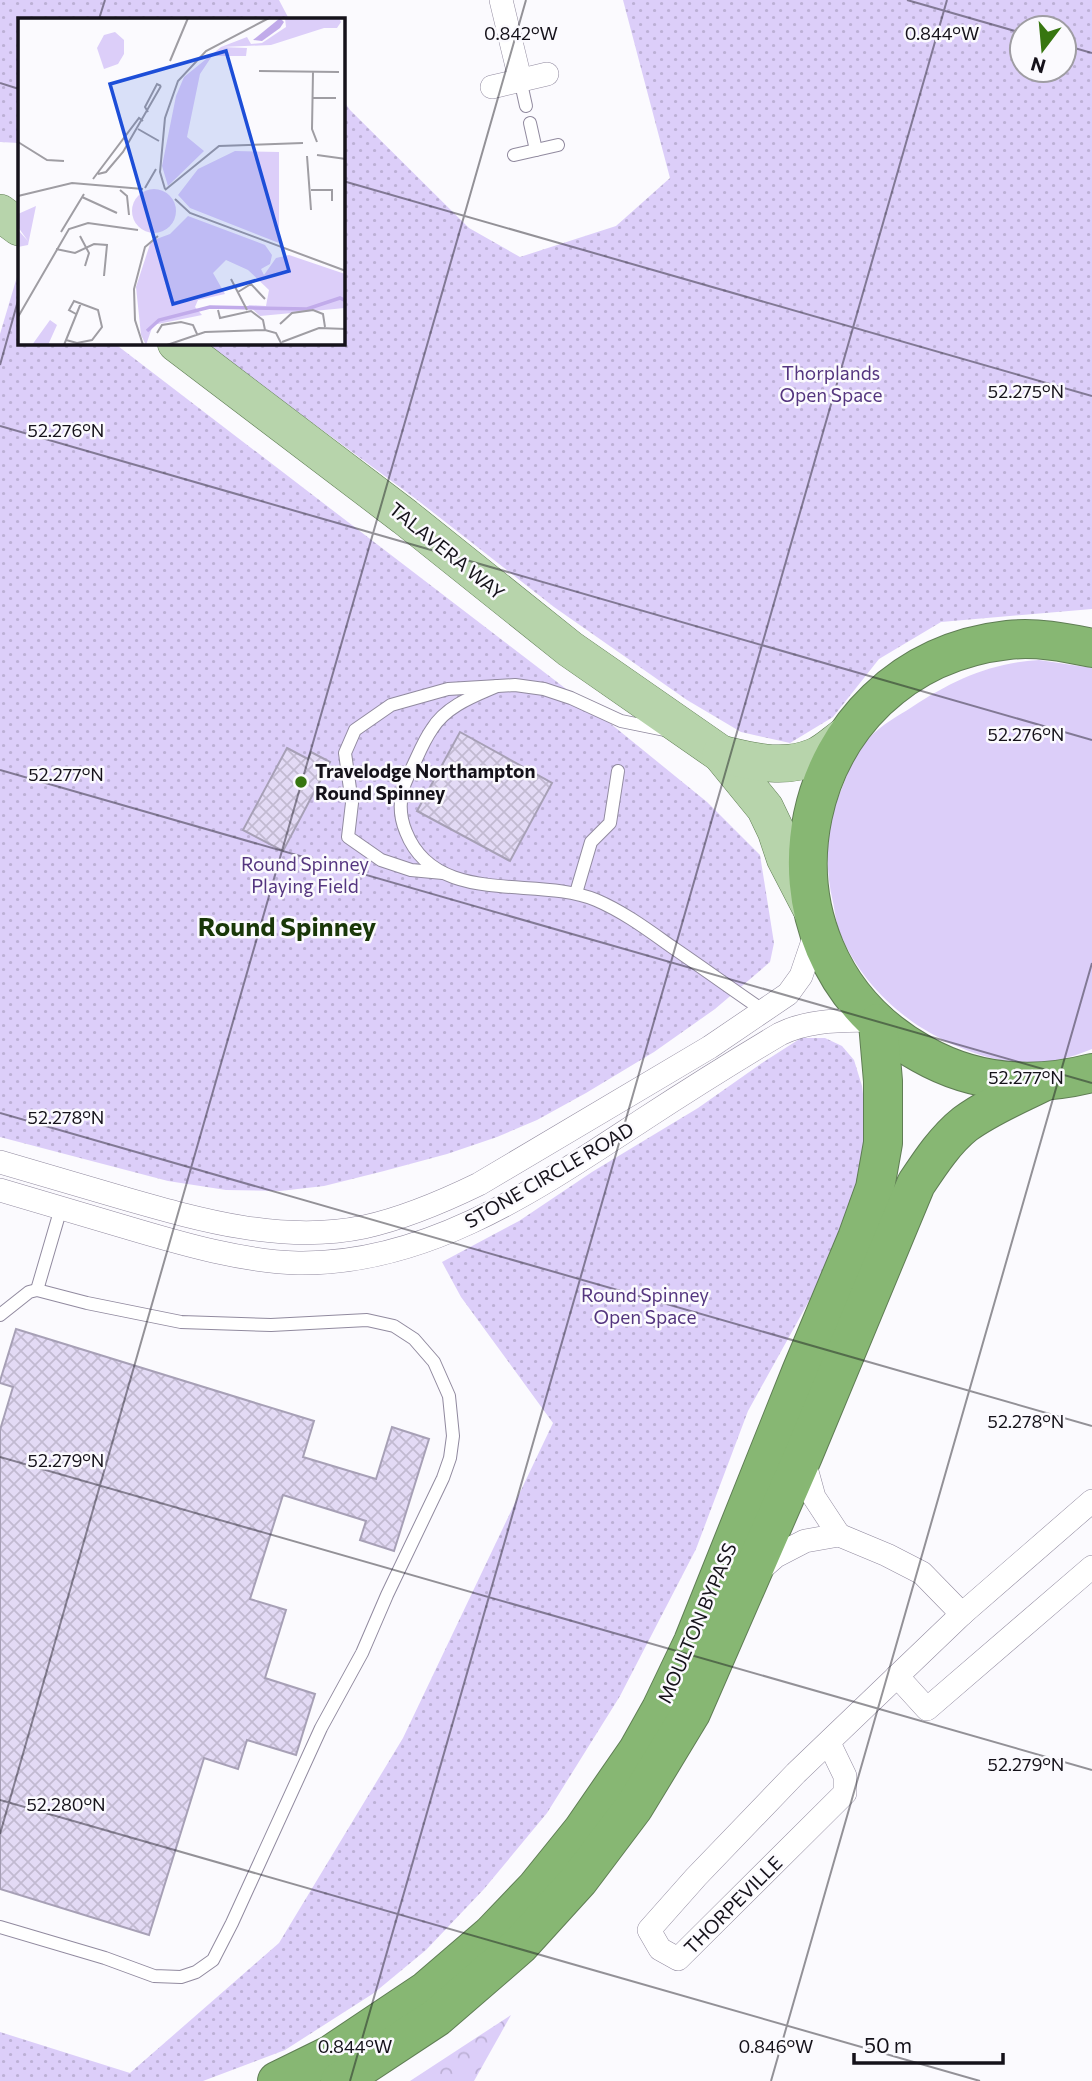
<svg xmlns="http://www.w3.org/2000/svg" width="1092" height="2081" font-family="Commissioner,sans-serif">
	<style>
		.green { fill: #dccef9 }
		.forest { fill: url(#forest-crowns) }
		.park { fill: url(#park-dots); fill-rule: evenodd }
		.building { fill: url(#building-cross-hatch); stroke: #a7a0b6; stroke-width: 2 }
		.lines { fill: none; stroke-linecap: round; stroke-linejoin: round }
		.lane-casing { stroke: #918a9f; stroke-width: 14 }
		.street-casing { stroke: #918a9f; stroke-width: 24 }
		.primary-casing { stroke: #5f7d54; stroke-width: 38 }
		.highway-casing { stroke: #5f7d54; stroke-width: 40 }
		.lane { stroke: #fff; stroke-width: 12 }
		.street { stroke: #fff; stroke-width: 23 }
		.primary { stroke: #b7d4ab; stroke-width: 37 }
		.highway { stroke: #87b773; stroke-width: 38 }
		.ticks { fill: none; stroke: #15121a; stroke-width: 2; stroke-opacity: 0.45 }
		.poi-dot { fill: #377610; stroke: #fbfafe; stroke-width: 2.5 }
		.labels { text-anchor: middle; stroke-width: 5; stroke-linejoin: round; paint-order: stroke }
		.park-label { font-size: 19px; fill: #54357f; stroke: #fbfafe }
		.street-label { font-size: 19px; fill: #15121a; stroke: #fbfafe }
		.poi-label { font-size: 19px; font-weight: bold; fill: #15121a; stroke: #fbfafe; text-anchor: start }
		.district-label { font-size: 26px; font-weight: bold; fill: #193708; stroke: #fbfafe }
		.inset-river { fill: none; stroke: #c1abea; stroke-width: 3.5 }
		.inset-road { fill: none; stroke: #9f9da3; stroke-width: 2 }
		.view { fill: #1d4ed8; fill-opacity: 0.15; stroke: #1d4ed8; stroke-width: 3.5 }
		.inset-edge { fill: none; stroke: #15121a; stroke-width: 3.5 }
		.ticks-label { font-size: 18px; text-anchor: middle; fill: #15121a; stroke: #fbfafe; stroke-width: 5; stroke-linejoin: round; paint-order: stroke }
	</style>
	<defs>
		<pattern id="forest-crowns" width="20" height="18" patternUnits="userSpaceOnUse" patternTransform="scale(1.75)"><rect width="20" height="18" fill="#dccef9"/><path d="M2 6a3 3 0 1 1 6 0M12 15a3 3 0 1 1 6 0" fill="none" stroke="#bcb0d5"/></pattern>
		<pattern id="park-dots" width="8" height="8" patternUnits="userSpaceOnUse" patternTransform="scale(1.75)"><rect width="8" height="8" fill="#dccef9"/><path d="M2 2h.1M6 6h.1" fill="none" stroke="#bcb0d5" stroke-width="1.8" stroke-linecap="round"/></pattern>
		<pattern id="building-cross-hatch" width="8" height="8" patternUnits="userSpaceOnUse" patternTransform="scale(1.75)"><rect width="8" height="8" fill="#e3daf5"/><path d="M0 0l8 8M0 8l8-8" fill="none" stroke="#c2bad1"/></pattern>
	</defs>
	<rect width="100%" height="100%" fill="#fbfafe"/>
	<path class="green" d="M 1039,660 L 1092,668 L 1092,1049 C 1044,1069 1007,1067 959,1047 C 907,1026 862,986 840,933 C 836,923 835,912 833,902 C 824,864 826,825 842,788 C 849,770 855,752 869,738 C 881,725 898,716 912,707 C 953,680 990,663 1039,660 Z"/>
	<path class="forest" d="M 511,2015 L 474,2081 L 410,2081 Z"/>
	<g class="park">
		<path d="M 0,0 L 279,0 L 289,19 L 19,19 L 19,143 L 0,142 Z"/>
		<path d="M 623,0 L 1092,0 L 1092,609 L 941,622 L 879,659 L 833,717 L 790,743 L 741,732 L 687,700 L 554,607 L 416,499 L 204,343 L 343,343 L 343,100 L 350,110 L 469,228 L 520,257 L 616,226 L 670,178 ZM 1022,28 L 1064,28 L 1064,70 L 1022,70 Z"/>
		<path d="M 19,270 L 19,343 L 114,343 L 595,711 L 707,802 L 760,855 L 774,943 L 770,962 L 715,1009 L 654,1052 L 586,1093 L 537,1120 L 497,1137 L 447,1154 L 384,1171 L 324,1186 L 280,1191 L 226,1190 L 168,1181 L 0,1137 L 0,334 Z"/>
		<path d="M 801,1038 L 825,1038 L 842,1046 L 854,1060 L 862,1086 L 868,1135 L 846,1234 L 748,1411 L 696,1549 L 620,1696 L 547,1813 L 484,1889 L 426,1950 L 374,1993 L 285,2050 L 203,2081 L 0,2081 L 0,2032 L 130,2073 L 279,1943 L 403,1738 L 553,1423 L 461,1297 L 442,1262 L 519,1221 L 592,1172 L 698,1108 L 762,1063 Z"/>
	</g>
	<g class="building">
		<path d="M 460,732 L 552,783 L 510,861 L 417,811 Z"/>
		<path d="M 287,748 L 308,759 L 311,752 L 330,762 L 283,851 L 243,830 Z"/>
		<path d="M 16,1329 L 314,1421 L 303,1457 L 376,1479 L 392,1427 L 429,1439 L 394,1551 L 360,1540 L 366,1521 L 283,1495 L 250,1599 L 286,1610 L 265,1678 L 315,1694 L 296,1755 L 247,1740 L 238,1769 L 204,1758 L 149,1935 L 0,1889 L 0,1430 L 13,1387 L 0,1383 L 0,1381 Z"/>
	</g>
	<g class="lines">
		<defs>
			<g id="lane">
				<path d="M 520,79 L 526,106"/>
				<path d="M 530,123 L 536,150"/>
				<path d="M 514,155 L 558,145"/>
				<path d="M 497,686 C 474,696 446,706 432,729 C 422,743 416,761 408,776 C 399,795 398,813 406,832 C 436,908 537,875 596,900 C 624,912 648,930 672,947 C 703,968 733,990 764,1011"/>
				<path d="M 443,873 L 411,870 L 381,860 L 348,837 L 352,803 L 345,753 L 355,730 L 391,705 L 448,689 L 515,685 L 544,689 L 571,698 L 621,721 L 665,730"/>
				<path d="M 576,893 L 591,842 L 610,823 L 618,771"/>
				<path d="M 37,1290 L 61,1208"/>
				<path d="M 0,1315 L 29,1292 L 37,1290 L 87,1303 L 181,1322 L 271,1325 L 367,1320 L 394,1326 L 414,1339 L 434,1362 L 449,1396 L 453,1436 L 450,1458 L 443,1478 L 387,1595 L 362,1653 L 321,1728 L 232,1923 L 213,1960 L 196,1972 L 181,1977 L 154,1976 L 105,1958 L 0,1927"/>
			</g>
			<g id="street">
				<path d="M 501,0 L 520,79"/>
				<path d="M 492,87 L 547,74"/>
				<path d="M 0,1162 C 41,1174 82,1186 123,1198 C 200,1220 283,1244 364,1227 C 405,1218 442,1202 479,1184 L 710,1047 L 788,994 L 801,976 L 817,929"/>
				<path d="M 0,1190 C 44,1203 88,1216 132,1229 C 186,1245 242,1261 298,1263 C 427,1265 537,1189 641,1121 C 687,1091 733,1062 780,1034 C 810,1019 842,1021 875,1020"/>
				<path d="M 803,1457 L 814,1497 L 839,1535"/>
				<path d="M 759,1571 L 776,1556 L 805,1541 L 839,1535 L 887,1555 L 922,1573 L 962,1614"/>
				<path d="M 897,1676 L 927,1709 L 1092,1567"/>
				<path d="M 829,1743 L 845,1776 L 845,1793 L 678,1959 L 660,1949 L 649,1930 L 696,1877 L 796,1773 L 962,1614 L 1092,1501"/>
			</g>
			<g id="primary">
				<path d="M 0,213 L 19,227"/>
				<path d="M 176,343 L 405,517 L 570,649 L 721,754 L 765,808 L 776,831 L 785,858 L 813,912"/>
				<path d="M 721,754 C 752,761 782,770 814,757 C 825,753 836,742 846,735"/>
			</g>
			<g id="highway">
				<path d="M 1092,648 C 1064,642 1036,637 1008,640 C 792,664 732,948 922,1054 C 975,1084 1034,1088 1092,1073"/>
				<path d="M 277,2081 L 330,2055 L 427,1990 L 491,1935 L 536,1888 L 582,1831 L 638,1750 L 661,1709 L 693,1642 L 801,1372 L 857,1238 L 875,1188 L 883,1143 L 883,1081 L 878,1023"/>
				<path d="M 340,2081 L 437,2017 L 519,1946 L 579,1880 L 634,1807 L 691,1713 L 803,1456 L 916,1184 C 930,1163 945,1140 965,1124 C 988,1107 1017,1095 1043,1082"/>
			</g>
		</defs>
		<use href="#lane" class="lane-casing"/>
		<use href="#street" class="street-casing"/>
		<use href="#primary" class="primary-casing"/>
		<use href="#highway" class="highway-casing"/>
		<use href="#lane" class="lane"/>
		<use href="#street" class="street"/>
		<use href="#primary" class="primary"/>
		<use href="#highway" class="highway"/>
	</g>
	<path class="ticks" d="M 907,0 L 1022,33M 99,19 L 105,0M 1064,45 L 1092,53M 0,83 L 19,89M 343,181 L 1092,396M 0,365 L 19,297M 0,426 L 1092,740M 0,770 L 1092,1083M 0,1113 L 1092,1426M 0,1457 L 1092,1770M 0,1800 L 980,2081M 0,1834 L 526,0M 350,2081 L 947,0M 771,2081 L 1092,963"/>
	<circle class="poi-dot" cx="301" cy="782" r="7"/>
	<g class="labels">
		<g class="park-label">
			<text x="831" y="380">Thorplands<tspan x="831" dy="22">Open Space</tspan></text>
			<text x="305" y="871">Round Spinney<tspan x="305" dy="22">Playing Field</tspan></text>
			<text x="645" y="1302">Round Spinney<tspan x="645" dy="22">Open Space</tspan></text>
		</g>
		<g class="street-label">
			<text transform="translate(447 551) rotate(39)" y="7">TALAVERA WAY</text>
			<text transform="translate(549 1175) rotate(-30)" y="7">STONE CIRCLE ROAD</text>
			<text transform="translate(697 1623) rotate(-67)" y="7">MOULTON BYPASS</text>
			<text transform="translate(733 1905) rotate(-45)" y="7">THORPEVILLE</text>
		</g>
		<g class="poi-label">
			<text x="315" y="778">Travelodge Northampton<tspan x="315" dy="22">Round Spinney</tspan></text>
		</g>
		<g class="district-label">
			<text x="287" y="936">Round Spinney</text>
		</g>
	</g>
	<g transform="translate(18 18)">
		<rect width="327" height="327" fill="#fbfafe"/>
		<path d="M 267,0 L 321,0 L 323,4 L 319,10 L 306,10 L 253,27 L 203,29 L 229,19 L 233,26 L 244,25 L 268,9 ZM114 193a22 22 0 1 1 44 0a22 22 0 1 1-44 0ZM 18,188 L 10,227 L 0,229 L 0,212 L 10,223 L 0,209 L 0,196 Z" fill="#dccef9"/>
		<path d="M 97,14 L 106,22 L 106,36 L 100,46 L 86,51 L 79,30 L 86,17 Z" fill="#dccef9"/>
		<path d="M 203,29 L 229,30 L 228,38 L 194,38 L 182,56 L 169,119 L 186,133 L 150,168 L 144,148 L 158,78 L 166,59 ZM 217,133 L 261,134 L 261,225 L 172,190 L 160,177 L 180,151 ZM 170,198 L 247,227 L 254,237 L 252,246 L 243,251 L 246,257 L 258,240 L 271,237 L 327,256 L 327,290 L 242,298 L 230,287 L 248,288 L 251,272 L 230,252 L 208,242 L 195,255 L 207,276 L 180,282 L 177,289 L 184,297 L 135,307 L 128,327 L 123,317 L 118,269 L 133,223 L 152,216 ZM 32,302 L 39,307 L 30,327 L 14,327 Z" fill="#dccef9"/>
		<path d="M 262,0 L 266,4 L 262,10 L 244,23 L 235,22 Z" fill="#c1abea"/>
		<path class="inset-river" d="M 129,313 L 141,302 L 192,289 L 289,291 L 322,280 L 328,283"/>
		<path class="inset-road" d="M 152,43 L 170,0M 241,53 L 321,54M 295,54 L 294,111 L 299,124M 294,80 L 318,80M 130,94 L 127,89 L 139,66 L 143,68M 120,111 L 141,123M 0,124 L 29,142 L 46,143M 299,137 L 328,141M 289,138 L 293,192M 80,156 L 88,154 L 105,134 L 143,68M 75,161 L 121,100 L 125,103M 127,170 L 138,151M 147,171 L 142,154 L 147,100 L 160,63 L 188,33 L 251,0M 102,172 L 109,178 L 111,197M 147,172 L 201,128 L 285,125M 293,172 L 314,172 L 314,183M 0,178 L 54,165 L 125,171M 64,179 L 99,195M 157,181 L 172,195 L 328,253M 43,214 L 66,176M 62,218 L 71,235 L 67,248M 38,231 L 57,235 L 76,226 L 89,227 L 86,258M 213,261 L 229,292M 220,274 L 233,266 L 247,281M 200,292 L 202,300 L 233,293 L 245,302 L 247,312M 0,299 L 51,211 L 70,205 L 120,212M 262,306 L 274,295 L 295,292 L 305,296 L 307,309M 139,315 L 144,307 L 163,304 L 175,307 L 179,316M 48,322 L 59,325 L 74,322 L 84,309 L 80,292 L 56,283 L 51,292 L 58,296M 264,324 L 301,310 L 328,311M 46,327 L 63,285M 125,327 L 117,302 L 116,271 L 127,229 L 140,218M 149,327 L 187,314 L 247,312 L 258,315 L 264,327"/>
		<path class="view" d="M 208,33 L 271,253 L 155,286 L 92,66 Z"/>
		<rect width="327" height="327" class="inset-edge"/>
	</g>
	<g class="ticks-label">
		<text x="521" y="40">0.842°W</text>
		<text x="942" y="40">0.844°W</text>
		<text x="1026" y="398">52.275°N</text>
		<text x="66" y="437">52.276°N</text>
		<text x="1026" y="741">52.276°N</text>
		<text x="66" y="781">52.277°N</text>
		<text x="1026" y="1084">52.277°N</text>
		<text x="66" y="1124">52.278°N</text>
		<text x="1026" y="1428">52.278°N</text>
		<text x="66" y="1467">52.279°N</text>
		<text x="1026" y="1771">52.279°N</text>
		<text x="66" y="1811">52.280°N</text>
		<text x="355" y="2053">0.844°W</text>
		<text x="776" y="2053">0.846°W</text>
	</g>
	<g transform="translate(1043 49) rotate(196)"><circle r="33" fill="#fbfafe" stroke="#9f9da3" stroke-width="2"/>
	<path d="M0-5L12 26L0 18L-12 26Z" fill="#377610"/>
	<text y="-10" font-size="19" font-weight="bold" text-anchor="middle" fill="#15121a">N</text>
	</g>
	<path d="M854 2053v10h149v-10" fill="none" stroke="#15121a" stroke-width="3.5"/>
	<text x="864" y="2053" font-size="21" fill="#15121a" stroke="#fbfafe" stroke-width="5" paint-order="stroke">50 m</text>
</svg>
